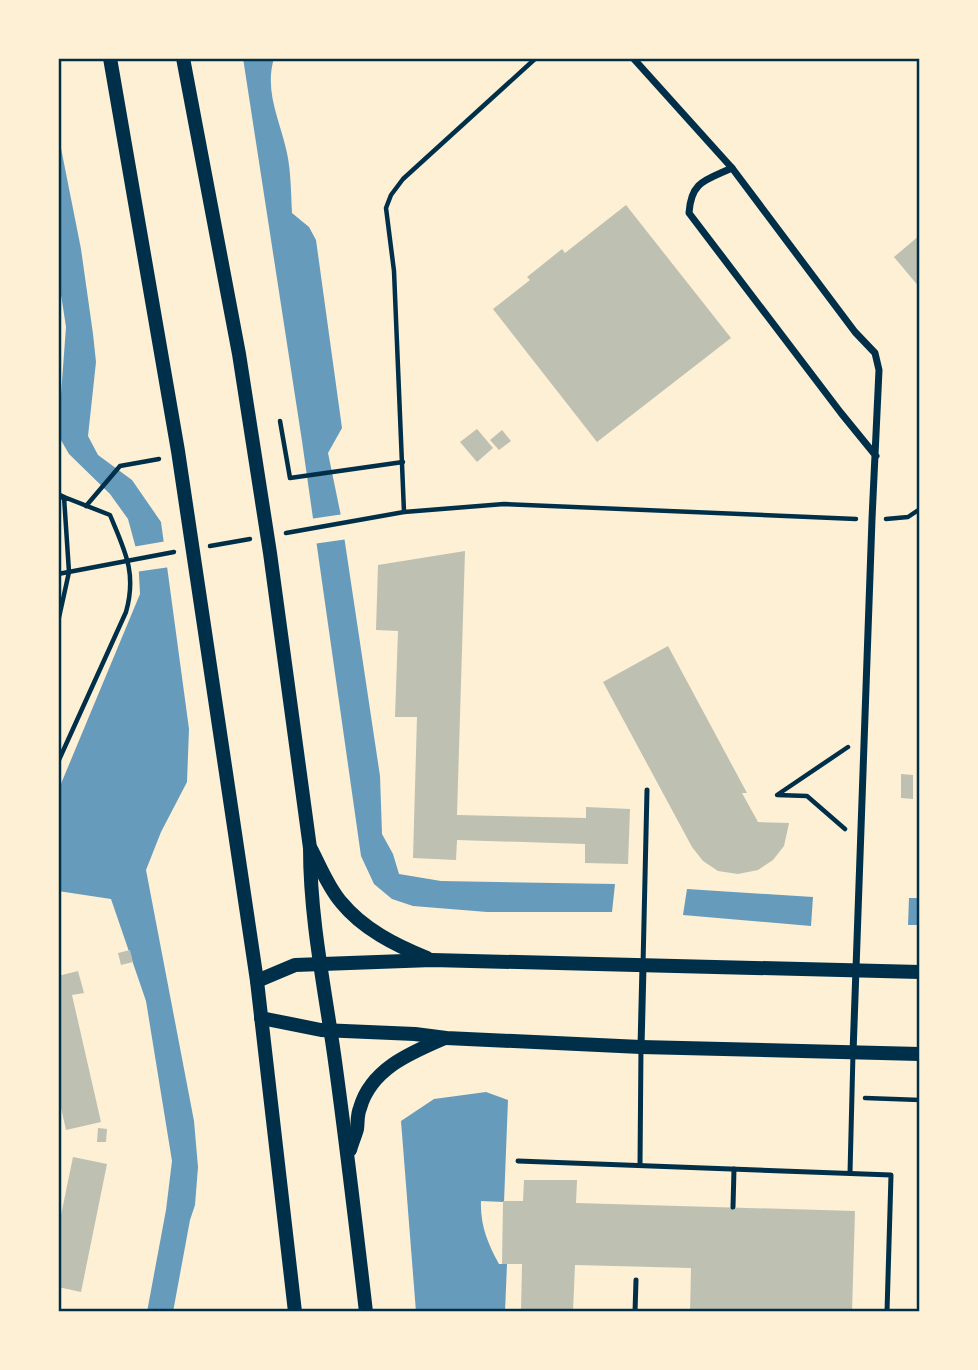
<svg xmlns="http://www.w3.org/2000/svg" width="978" height="1370" font-family="Montserrat,sans-serif">
	<style>
		.water { fill: #669bbc }
		.pier { fill: #fdf0d5 }
		.building { fill: #bec0b2 }
		.lines { fill: none; stroke-linecap: round; stroke-linejoin: round }
		.path { stroke: #003049; stroke-width: 4.5 }
		.service { stroke: #003049; stroke-width: 5 }
		.minor { stroke: #003049; stroke-width: 7 }
		.secondary { stroke: #003049; stroke-width: 14 }
		.neatline { fill: none; stroke: #003049; stroke-width: 2.5 }
	</style>
	<rect width="100%" height="100%" fill="#fdf0d5"/>
	<g class="water">
		<path d="M 243,58 L 274,58 C 264,92 280,120 287,153 C 291,172 291,193 292,213 L 309,227 L 316,240 L 342,428 L 328,453 L 341,516 L 380,776 L 382,834 L 393,854 L 399,874 L 441,881 L 615,884 L 612,912 L 487,912 L 413,906 L 392,899 L 374,884 L 361,856 L 302,441 Z"/>
		<path d="M 58,133 L 81,249 L 93,334 L 96,362 L 88,436 L 98,455 L 132,480 L 161,522 L 189,729 L 187,782 L 161,832 L 146,870 L 194,1121 L 198,1167 L 195,1205 L 190,1220 L 173,1312 L 147,1312 L 166,1210 L 172,1161 L 146,1001 L 111,899 L 58,891 L 58,791 L 140,594 L 138,556 L 128,519 L 110,494 L 69,454 L 58,435 L 66,327 L 58,275 Z"/>
		<path d="M 687,889 L 813,897 L 811,926 L 683,915 Z"/>
		<path d="M 909,898 L 920,898 L 920,925 L 908,925 Z"/>
		<path d="M 486,1092 L 508,1100 L 504,1202 L 481,1201 C 480,1225 488,1244 499,1264 L 507,1264 L 505,1312 L 416,1312 L 401,1121 L 434,1099 Z"/>
	</g>
	<g class="pier">
		<path d="M 344,514 L 348,539 L 313,544 L 310,519 Z"/>
		<path d="M 167,541 L 170,567 L 135,572 L 132,547 Z"/>
	</g>
	<g class="building">
		<path d="M 626,205 L 731,338 L 597,442 L 493,309 L 530,280 L 527,277 L 562,249 L 565,253 Z"/>
		<path d="M 920,235 L 920,288 L 894,257 Z"/>
		<path d="M 477,429 L 493,448 L 477,462 L 460,442 Z"/>
		<path d="M 502,430 L 511,441 L 499,450 L 490,440 Z"/>
		<path d="M 465,551 L 457,815 L 586,818 L 586,807 L 630,809 L 628,864 L 585,863 L 585,844 L 457,840 L 456,860 L 413,858 L 417,717 L 395,717 L 398,631 L 376,630 L 378,565 Z"/>
		<path d="M 668,646 L 747,793 L 742,793 L 758,822 L 789,823 L 784,846 L 773,860 L 758,870 L 738,874 L 718,871 L 703,861 L 692,847 L 603,682 Z"/>
		<path d="M 901,774 L 913,775 L 913,799 L 901,798 Z"/>
		<path d="M 130,950 L 133,962 L 121,965 L 118,953 Z"/>
		<path d="M 78,971 L 84,993 L 72,995 L 101,1122 L 66,1130 L 58,1094 L 58,976 Z"/>
		<path d="M 98,1128 L 107,1129 L 106,1142 L 97,1142 Z"/>
		<path d="M 73,1157 L 107,1164 L 81,1292 L 58,1287 L 58,1230 Z"/>
		<path d="M 524,1180 L 577,1180 L 576,1203 L 855,1211 L 852,1312 L 690,1312 L 691,1268 L 575,1265 L 573,1312 L 521,1312 L 522,1264 L 502,1264 L 503,1201 L 523,1201 Z"/>
	</g>
	<g class="lines">
		<g class="path">
			<path d="M 280,421 L 290,478 L 403,462"/>
			<path d="M 58,494 L 64,497 L 58,498"/>
			<path d="M 86,506 L 120,466 L 159,459"/>
			<path d="M 404,512 L 394,271 L 386,208 L 391,195 L 403,179 L 536,58"/>
			<path d="M 886,519 L 908,517 L 920,509"/>
			<path d="M 286,533 L 404,512 L 504,504 L 856,519"/>
			<path d="M 210,546 L 250,539"/>
			<path d="M 58,574 L 174,552"/>
			<path d="M 58,622 L 69,572 L 64,497 L 110,515 C 125,551 137,573 126,612 L 58,762"/>
			<path d="M 845,829 L 807,796 L 777,795 L 848,747"/>
			<path d="M 865,1098 L 920,1100"/>
		</g>
		<g class="service">
			<path d="M 643,965 L 647,790"/>
			<path d="M 518,1161 L 891,1175 L 887,1312"/>
			<path d="M 640,1165 L 641,1047"/>
			<path d="M 850,1173 L 853,1053"/>
			<path d="M 733,1207 L 734,1169"/>
			<path d="M 635,1312 L 636,1280"/>
		</g>
		<g class="minor">
			<path d="M 633,58 L 732,168"/>
			<path d="M 641,1047 L 643,966"/>
			<path d="M 853,1053 L 872,519 L 879,370 L 875,353 L 855,332 L 732,168 C 706,180 691,181 689,213 L 841,413 L 876,456"/>
		</g>
		<g class="secondary">
			<path d="M 110,58 L 178,451 L 257,981 L 295,1312"/>
			<path d="M 183,58 L 239,354 L 270,553 L 310,848 C 310,917 324,985 334,1054 C 346,1140 356,1226 366,1312"/>
			<path d="M 311,849 C 320,866 328,887 341,902 C 363,929 395,945 427,958"/>
			<path d="M 257,981 L 295,965 L 432,960 L 920,972"/>
			<path d="M 261,1018 L 321,1030 L 415,1034 L 446,1038 L 641,1047 L 920,1054"/>
			<path d="M 350,1150 C 352,1143 355,1136 357,1129 C 358,1122 357,1115 360,1108 C 371,1069 410,1053 445,1038"/>
		</g>
	</g>
	<rect width="978" height="1370" fill="none" stroke="#fdf0d5" stroke-width="119"/>
	<rect x="60" y="60" width="858" height="1250" class="neatline"/>
</svg>
